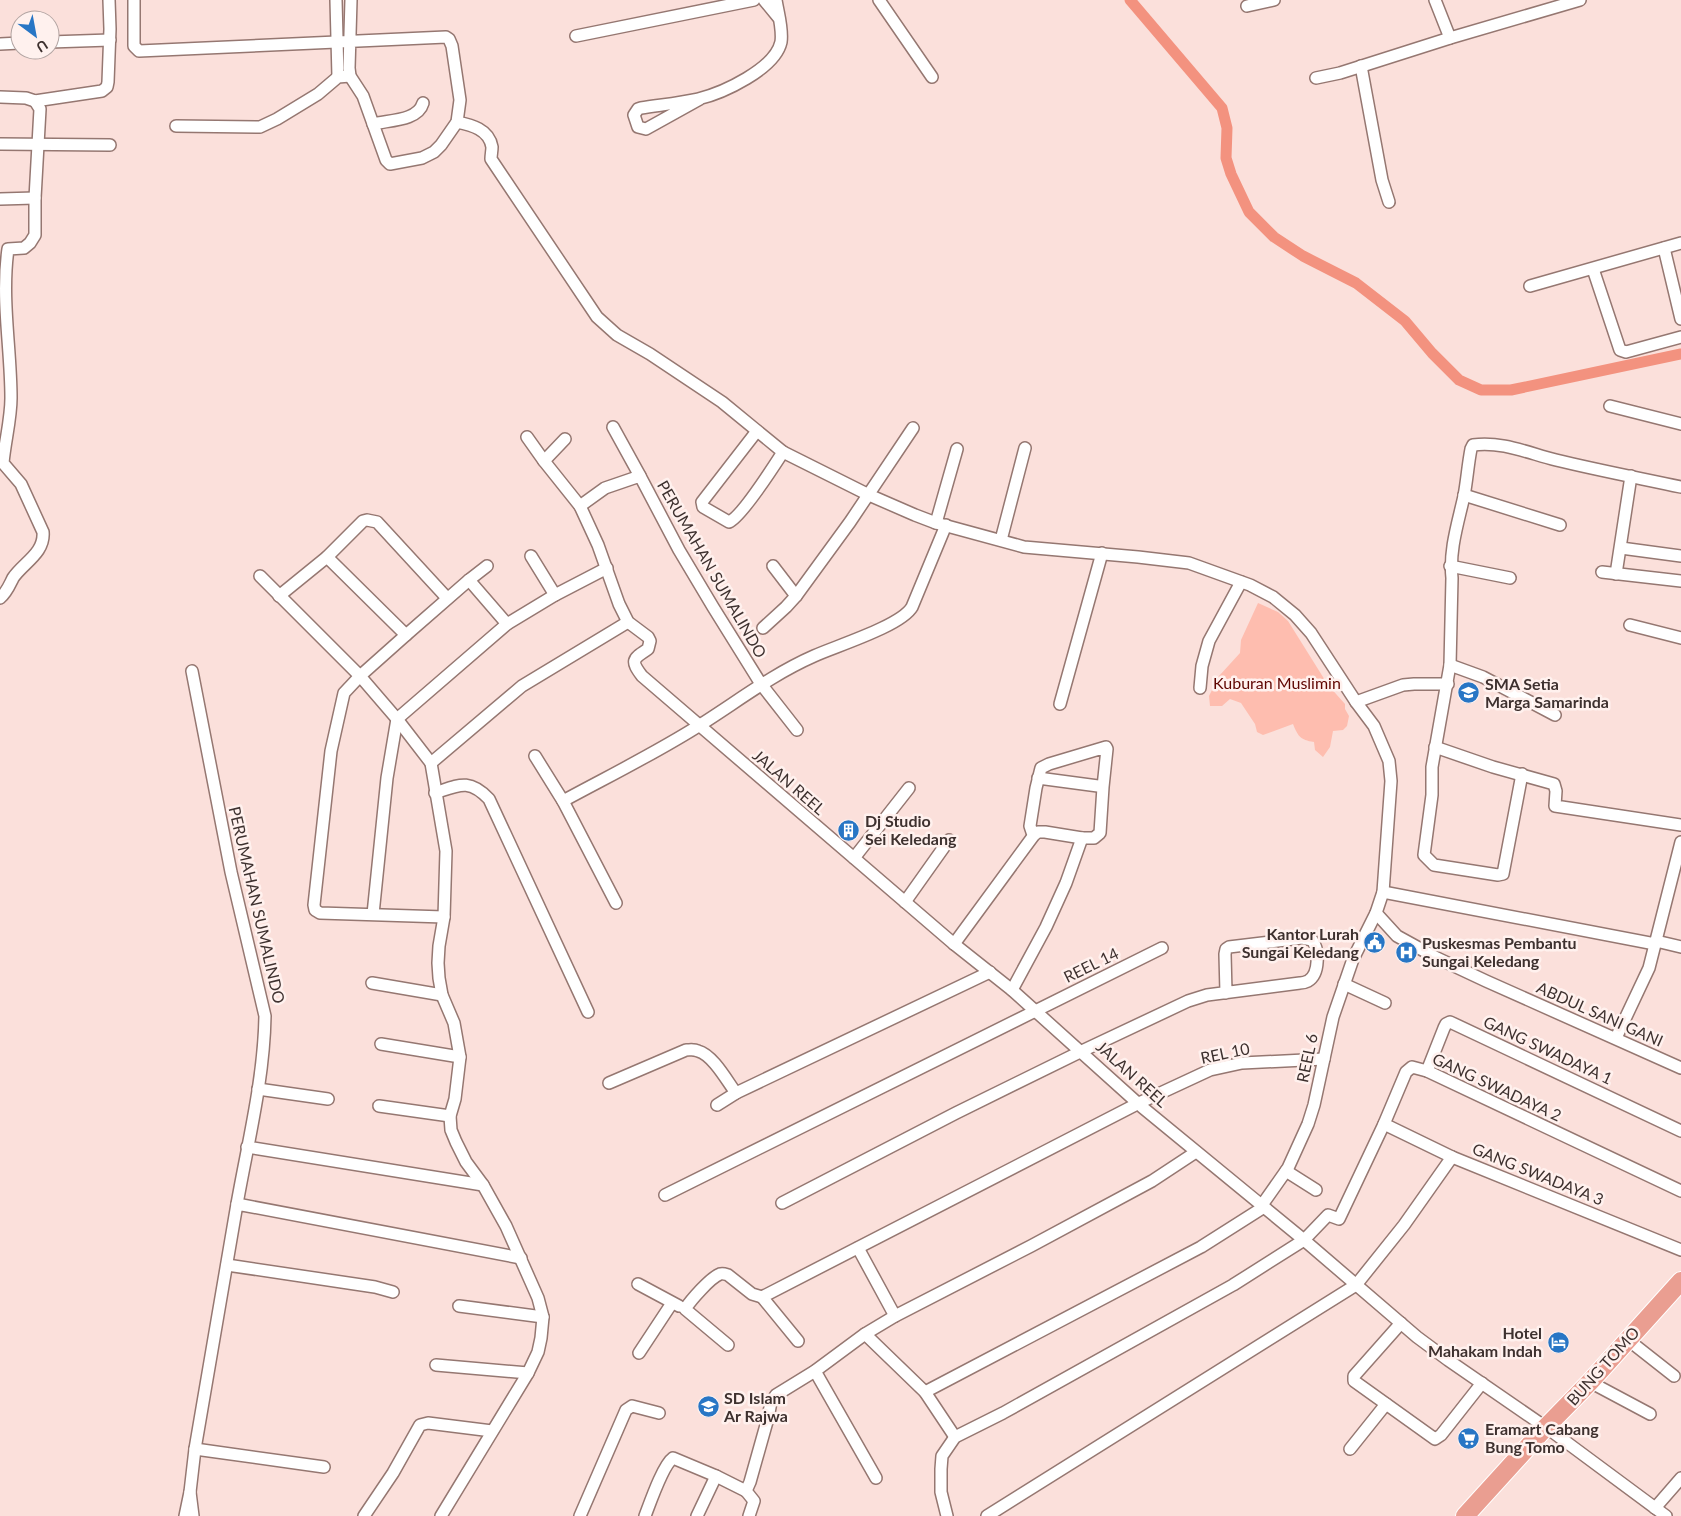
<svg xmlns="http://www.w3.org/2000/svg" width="1681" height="1516" font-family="Lato,sans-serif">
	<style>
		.green { fill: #febdaf }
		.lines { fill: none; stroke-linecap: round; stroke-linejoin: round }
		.canal { stroke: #f3927f; stroke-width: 11 }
		.street-casing { stroke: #957771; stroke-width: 14 }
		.primary-casing { stroke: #fff; stroke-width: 20 }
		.street { stroke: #fff; stroke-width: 11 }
		.primary { stroke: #ea9e91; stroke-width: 18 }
		.labels { text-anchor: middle; stroke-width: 5; stroke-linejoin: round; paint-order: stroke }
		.street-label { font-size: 16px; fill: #3e312f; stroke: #fff1ee }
		.park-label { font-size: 16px; fill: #5f0500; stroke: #fff1ee }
		.poi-label { font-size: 16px; font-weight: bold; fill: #3e312f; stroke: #fff1ee; text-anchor: start }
	</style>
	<rect width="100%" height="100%" fill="#fbe0db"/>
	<path class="green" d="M 1258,603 L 1278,612 L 1288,621 L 1328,685 L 1345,704 L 1345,709 L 1349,716 L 1347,726 L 1343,730 L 1333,731 L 1330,747 L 1323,757 L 1315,750 L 1314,742 C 1300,740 1298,736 1293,724 L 1263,735 L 1257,732 L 1255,724 L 1241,703 L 1230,699 L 1222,706 L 1210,706 L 1209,696 L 1219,676 L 1240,653 L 1241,640 Z"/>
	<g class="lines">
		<path class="canal" d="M 1130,0 L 1222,108 L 1227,128 L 1226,158 L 1231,174 L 1249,212 L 1274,237 L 1303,256 L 1356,283 L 1405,321 L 1432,353 L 1459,380 L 1481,390 L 1511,390 L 1681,354"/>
		<defs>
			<g id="street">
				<path d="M 134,0 L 134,46 L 139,51 L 446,37 L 449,39 L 452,46 L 460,100 L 457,122 L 441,145 L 434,152 L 422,158 L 390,164 L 386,160 L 363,96 L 350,76 L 349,68 L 351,0"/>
				<path d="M 336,0 L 338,77"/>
				<path d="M 764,0 L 778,17"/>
				<path d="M 879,0 L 932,77"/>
				<path d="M 1435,0 L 1450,38"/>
				<path d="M 1247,6 L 1274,0"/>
				<path d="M 576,36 L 754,0"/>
				<path d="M 50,42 L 110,40"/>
				<path d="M 0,44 L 20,43"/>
				<path d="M 1361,66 L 1382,180 L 1389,202"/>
				<path d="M 1316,78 L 1340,73 L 1450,38 L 1580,0"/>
				<path d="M 0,97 L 26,98 L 35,101 L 102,91 L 107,87 L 108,82 L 110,29 L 109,0"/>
				<path d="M 700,99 L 646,129 L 638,127 L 634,115 L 638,109 L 641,108 C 660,105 680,103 698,99 C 723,93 775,69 781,42 C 783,29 778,13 776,0"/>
				<path d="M 457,122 C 471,125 489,129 492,147 C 492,151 491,155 491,159 L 597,317 L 617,335 L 650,354 L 722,402 L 783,452"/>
				<path d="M 373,124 C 389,120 418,121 423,103"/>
				<path d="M 176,126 L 260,127 L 277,119 L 318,94 L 338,77 L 350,76"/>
				<path d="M 0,144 L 110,145"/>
				<path d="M 0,199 L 35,198"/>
				<path d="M 1664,248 L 1681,319"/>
				<path d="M 1593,269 L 1620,350 L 1626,352 L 1681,337"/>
				<path d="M 1530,286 L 1681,243"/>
				<path d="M 1610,406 L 1681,424"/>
				<path d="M 613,427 L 640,476"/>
				<path d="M 757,431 L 702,502 L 703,507 L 729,522 C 741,517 774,466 783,452 L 869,495 L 915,515 L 936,523 L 1024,547 L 1138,557 L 1189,563 L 1250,585 L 1273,597 L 1295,615 L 1311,633 L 1356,702 L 1374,726 L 1389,761 L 1391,781 L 1383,892 L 1376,913 L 1353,959 L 1333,1017 L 1314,1105 L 1308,1124 L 1288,1168 L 1262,1205"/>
				<path d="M 527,437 L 544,461 L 580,506 L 605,488 L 640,476 L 679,550 L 713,607 L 761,684 L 797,730"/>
				<path d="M 544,461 L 565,439"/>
				<path d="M 1464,495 L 1560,525"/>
				<path d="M 580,506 L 598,545 L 619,604 L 628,622 L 648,637 L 650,641 L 648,649 C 633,659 630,660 642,676 L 954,944 L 1012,990 L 1142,1107 L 1304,1240 L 1417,1337 L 1448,1360 L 1554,1433 L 1666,1516"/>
				<path d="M 936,523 L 957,449"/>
				<path d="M 1001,540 L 1025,448"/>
				<path d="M 1621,548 L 1681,556"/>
				<path d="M 531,556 L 555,595"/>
				<path d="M 327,557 L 406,635"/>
				<path d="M 773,566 L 796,596"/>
				<path d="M 1450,566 L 1510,578"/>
				<path d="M 1602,572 L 1681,581"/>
				<path d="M 1616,574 L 1631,476"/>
				<path d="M 260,576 L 360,676 L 397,719 L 431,763"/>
				<path d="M 469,580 L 507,624"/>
				<path d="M 279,596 L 327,557 L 363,521 L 367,520 L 377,522 L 447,598"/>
				<path d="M 0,598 C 7,592 9,586 13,578 C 23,563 45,553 43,532 L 21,484 L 3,463 C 5,441 11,419 11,398 C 11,349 1,299 8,249 L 24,248 L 30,243 L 35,235 L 35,198 L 40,109 L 35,101"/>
				<path d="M 1630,625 L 1681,638"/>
				<path d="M 763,628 L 786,607 L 796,596 L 850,522 L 913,428"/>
				<path d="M 1450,665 L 1483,677 L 1555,715"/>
				<path d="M 192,671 L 231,872 L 265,1016 C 264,1079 248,1142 237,1204"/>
				<path d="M 1200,688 L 1202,666 L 1209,641 L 1241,582"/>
				<path d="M 1356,702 L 1403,685 L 1414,684 L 1448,684"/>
				<path d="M 1060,704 L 1102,553"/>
				<path d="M 1435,747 L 1493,767 L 1554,784 L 1556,791 L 1555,806 L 1681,825"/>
				<path d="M 535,756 L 563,801 L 616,903"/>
				<path d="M 1522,774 L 1503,874 L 1498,875 L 1434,865 L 1424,855 L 1432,795 L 1432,767 L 1450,665 L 1452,578 C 1449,550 1458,523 1464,496 C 1467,480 1468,464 1471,449 L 1473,445 C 1502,441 1528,453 1556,460 C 1597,470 1639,478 1681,487"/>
				<path d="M 1038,778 L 1098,786"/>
				<path d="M 435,793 C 459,785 469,778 489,799 L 588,1012"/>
				<path d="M 563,801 C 609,776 656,753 700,725 C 738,701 773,674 814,656 C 836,646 901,626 912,607 L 946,525"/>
				<path d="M 1034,835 L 1032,832 L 1030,826 L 1036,788 L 1041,768 L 1049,764 L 1106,747 L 1107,749 L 1103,787 L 1100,833 L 1094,838 L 1082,838"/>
				<path d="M 854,858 L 909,788"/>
				<path d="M 1383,892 L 1655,944"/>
				<path d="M 905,902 L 949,840"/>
				<path d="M 1376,913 L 1397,936 L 1437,958 L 1486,981 L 1681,1068"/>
				<path d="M 373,914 L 387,778 L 397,719 L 507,624 L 555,595 L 607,568"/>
				<path d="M 444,917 L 320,913 L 315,910 L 314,905 L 331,751 L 344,693 L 360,676 L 406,635 L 469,580 L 487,566"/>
				<path d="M 1656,941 L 1681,947"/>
				<path d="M 954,944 L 1034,835 L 1038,832 L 1045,832 L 1082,838 L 1066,883 L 1046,927 L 1012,990"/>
				<path d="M 372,983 L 442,995"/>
				<path d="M 1344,984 L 1385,1003"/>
				<path d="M 1616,1038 L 1649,968 L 1681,842"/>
				<path d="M 381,1044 L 460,1057"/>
				<path d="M 1427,1071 L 1444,1028 L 1446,1024 L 1450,1022 L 1681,1131"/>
				<path d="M 609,1083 L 686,1050 C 690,1050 694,1049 698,1051 C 713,1055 727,1081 736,1093"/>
				<path d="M 258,1089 L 328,1099"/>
				<path d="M 717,1105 L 736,1093 L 990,972"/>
				<path d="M 379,1106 L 450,1116"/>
				<path d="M 1384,1124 L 1452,1157 L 1681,1250"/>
				<path d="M 247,1147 L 483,1185"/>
				<path d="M 1286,1171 L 1316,1190"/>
				<path d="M 665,1195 L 1162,948"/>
				<path d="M 782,1203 L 956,1113 L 1082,1051 L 1188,1001 L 1207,995 L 1300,983 C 1302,983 1306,982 1308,981 C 1320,974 1319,949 1312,940 L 1302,938 L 1229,947 L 1226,949 L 1225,954 L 1226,993"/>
				<path d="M 858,1248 L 895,1316"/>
				<path d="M 227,1265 L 375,1287 L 393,1292"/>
				<path d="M 638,1284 L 679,1306"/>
				<path d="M 459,1306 L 543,1317"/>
				<path d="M 1401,1323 L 1354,1376 L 1354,1381 L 1435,1439 L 1441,1435 L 1482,1383"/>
				<path d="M 865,1334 L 925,1392 L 955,1437"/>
				<path d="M 1627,1339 L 1674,1376"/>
				<path d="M 798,1341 L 762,1297 L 1139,1103 L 1210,1070 L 1242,1063 L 1324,1059"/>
				<path d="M 728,1345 L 685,1309 C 691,1300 710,1278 720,1274 C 723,1273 725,1274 728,1275 L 752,1294 L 762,1297"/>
				<path d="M 639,1353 L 672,1303"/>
				<path d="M 436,1365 L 528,1373"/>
				<path d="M 815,1371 L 876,1478"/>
				<path d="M 1590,1382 L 1650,1414"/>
				<path d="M 925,1392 L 1201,1247 L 1264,1207"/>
				<path d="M 195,1449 L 324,1467"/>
				<path d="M 1350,1449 L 1386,1404"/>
				<path d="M 190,1492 L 195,1449 L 237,1204 L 521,1258"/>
				<path d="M 1655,1508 L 1681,1478"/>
				<path d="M 185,1516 L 190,1492 L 193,1516"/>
				<path d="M 364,1516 L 393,1473 L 420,1425 L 428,1423 L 492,1431"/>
				<path d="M 441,1516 L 528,1373 L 538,1352 L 541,1338 L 543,1317 L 538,1298 L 506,1226 L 483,1185 L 466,1162 L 456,1142 L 451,1130 L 450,1116 L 455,1099 L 460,1057 L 454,1023 L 442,995 L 439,978 L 438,963 L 439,946 L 444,917 L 446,851 L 431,763 L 522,686 L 628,622"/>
				<path d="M 580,1516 L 626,1410 L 632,1406 L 659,1413"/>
				<path d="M 645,1516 C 650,1503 663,1465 673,1458 L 716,1476 L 746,1491"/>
				<path d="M 697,1516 L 716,1476"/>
				<path d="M 749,1516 L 754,1501 L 746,1491 L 750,1482 L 768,1418 L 771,1402 L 776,1395 L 815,1371 L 865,1334 L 895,1316 L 1031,1246 L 1152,1181 L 1196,1152"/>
				<path d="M 947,1516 L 941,1492 L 941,1469 L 942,1456 L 955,1437 L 1003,1413 L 1233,1285 L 1304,1240 L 1328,1215 L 1339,1219 L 1384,1124 L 1406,1072 L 1412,1067 L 1427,1071 L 1681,1191"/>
				<path d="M 987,1516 L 1356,1285 L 1404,1225 L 1452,1157"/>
			</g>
			<path id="primary" d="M 1465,1516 L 1545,1428 L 1590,1382 L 1681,1281"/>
		</defs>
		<use href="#street" class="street-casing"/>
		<use href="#primary" class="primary-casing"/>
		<use href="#street" class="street"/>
		<use href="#primary" class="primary"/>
	</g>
	<defs>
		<symbol id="school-disc" viewBox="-11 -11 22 22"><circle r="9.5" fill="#2876c5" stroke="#fff1ee"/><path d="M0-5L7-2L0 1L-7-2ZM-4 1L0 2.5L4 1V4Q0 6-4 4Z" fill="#fff"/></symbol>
		<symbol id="building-disc" viewBox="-11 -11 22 22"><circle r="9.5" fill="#2876c5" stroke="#fff1ee"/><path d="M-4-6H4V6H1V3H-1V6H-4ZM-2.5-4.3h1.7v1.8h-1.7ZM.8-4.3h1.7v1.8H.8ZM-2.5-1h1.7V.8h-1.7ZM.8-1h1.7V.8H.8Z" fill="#fff"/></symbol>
		<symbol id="civic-disc" viewBox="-11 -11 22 22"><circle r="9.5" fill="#2876c5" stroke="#fff1ee"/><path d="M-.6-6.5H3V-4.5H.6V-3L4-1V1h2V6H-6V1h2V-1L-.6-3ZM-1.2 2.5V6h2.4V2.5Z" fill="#fff"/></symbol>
		<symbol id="hospital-disc" viewBox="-11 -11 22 22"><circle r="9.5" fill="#2876c5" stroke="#fff1ee"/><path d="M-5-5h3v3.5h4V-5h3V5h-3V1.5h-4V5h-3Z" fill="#fff"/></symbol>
		<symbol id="hotel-disc" viewBox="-11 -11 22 22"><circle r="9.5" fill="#2876c5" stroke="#fff1ee"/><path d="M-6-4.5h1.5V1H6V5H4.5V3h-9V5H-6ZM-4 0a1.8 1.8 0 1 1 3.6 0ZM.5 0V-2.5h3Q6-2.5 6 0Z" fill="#fff"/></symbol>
		<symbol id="supermarket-disc" viewBox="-11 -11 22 22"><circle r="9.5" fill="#2876c5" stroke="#fff1ee"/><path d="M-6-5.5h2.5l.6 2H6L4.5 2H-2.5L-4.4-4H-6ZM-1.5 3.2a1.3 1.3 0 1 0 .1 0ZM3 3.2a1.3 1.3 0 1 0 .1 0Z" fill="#fff"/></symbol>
	</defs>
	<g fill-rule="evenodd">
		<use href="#school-disc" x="1456" y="680" width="25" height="25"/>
		<use href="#building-disc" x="836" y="818" width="25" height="25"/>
		<use href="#civic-disc" x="1362" y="930" width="25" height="25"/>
		<use href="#hospital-disc" x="1394" y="940" width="25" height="25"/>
		<use href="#hotel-disc" x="1546" y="1330" width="25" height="25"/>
		<use href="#school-disc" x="696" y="1394" width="25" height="25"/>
		<use href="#supermarket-disc" x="1456" y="1426" width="25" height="25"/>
	</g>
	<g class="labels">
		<g class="street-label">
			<text transform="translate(712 569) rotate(60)" y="6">PERUMAHAN SUMALINDO</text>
			<text transform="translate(789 782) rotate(41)" y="6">JALAN REEL</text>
			<text transform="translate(257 905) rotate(77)" y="6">PERUMAHAN SUMALINDO</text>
			<text transform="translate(1091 965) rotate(-26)" y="6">REEL 14</text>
			<text transform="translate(1600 1014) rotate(24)" y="6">ABDUL SANI GANI</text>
			<text transform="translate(1548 1050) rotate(25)" y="6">GANG SWADAYA 1</text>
			<text transform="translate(1225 1053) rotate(-12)" y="6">REL 10</text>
			<text transform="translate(1307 1058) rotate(-78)" y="6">REEL 6</text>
			<text transform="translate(1132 1074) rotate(42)" y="6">JALAN REEL</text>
			<text transform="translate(1497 1087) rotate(25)" y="6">GANG SWADAYA 2</text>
			<text transform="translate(1538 1174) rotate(22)" y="6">GANG SWADAYA 3</text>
			<text transform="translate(1603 1366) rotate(-48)" y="6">BUNG TOMO</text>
		</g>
		<g class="park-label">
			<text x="1277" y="689">Kuburan Muslimin</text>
		</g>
		<g class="poi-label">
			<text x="1485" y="690">SMA Setia<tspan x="1485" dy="18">Marga Samarinda</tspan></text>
			<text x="865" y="827">Dj Studio<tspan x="865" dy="18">Sei Keledang</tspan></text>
			<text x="1359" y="940" text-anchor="end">Kantor Lurah<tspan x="1359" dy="18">Sungai Keledang</tspan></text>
			<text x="1422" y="949">Puskesmas Pembantu<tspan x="1422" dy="18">Sungai Keledang</tspan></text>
			<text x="1542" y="1339" text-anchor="end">Hotel<tspan x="1542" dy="18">Mahakam Indah</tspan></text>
			<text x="724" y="1404">SD Islam<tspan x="724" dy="18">Ar Rajwa</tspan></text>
			<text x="1485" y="1435">Eramart Cabang<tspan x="1485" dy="18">Bung Tomo</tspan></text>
		</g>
	</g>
	<g transform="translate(35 35) rotate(148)"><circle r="24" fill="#fff1ee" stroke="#b2a4a2"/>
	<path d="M0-4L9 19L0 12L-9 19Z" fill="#2876c5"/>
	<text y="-8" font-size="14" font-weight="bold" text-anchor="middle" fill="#3e312f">U</text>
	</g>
</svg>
